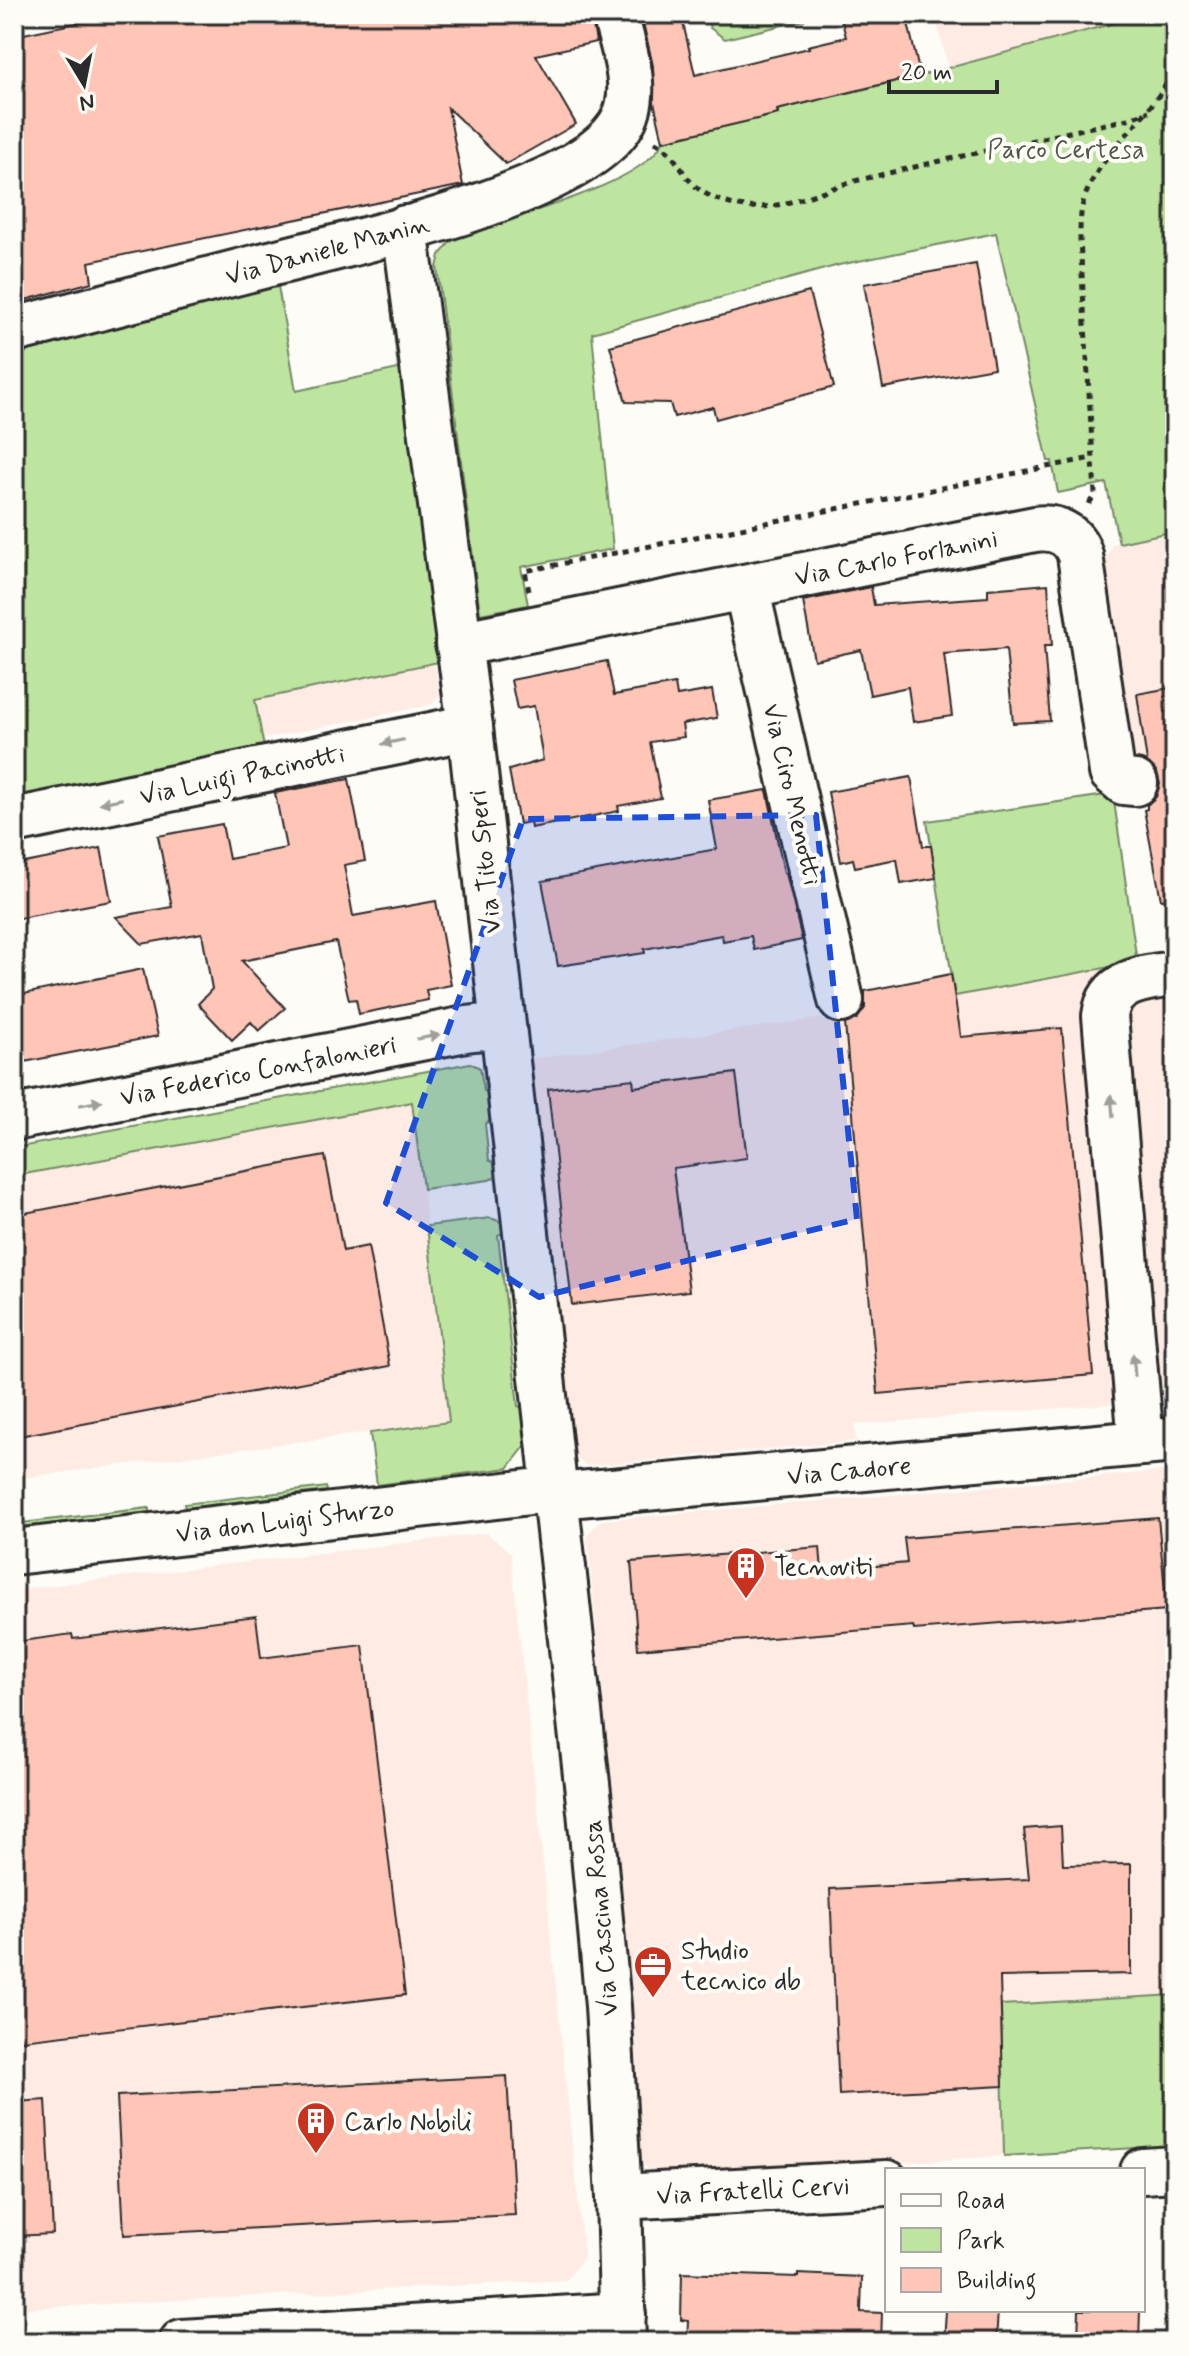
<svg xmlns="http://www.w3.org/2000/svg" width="1189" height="2356" font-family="Mynerve,sans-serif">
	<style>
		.built { fill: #feece4 }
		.green { fill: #bde5a0; stroke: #748866; stroke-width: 2 }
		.building { fill: #ffc5b7; stroke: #2b2b2b; stroke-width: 2 }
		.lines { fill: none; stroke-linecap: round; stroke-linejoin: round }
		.minor-casing { stroke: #2b2b2b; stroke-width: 50 }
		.path { stroke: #2b2b2b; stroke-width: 5; stroke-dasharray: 6 6; stroke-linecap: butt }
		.minor { stroke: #fdfcf7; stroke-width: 44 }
		.oneway { fill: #9e9e9b }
		.marked { fill: #1d4ed8; fill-opacity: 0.2; stroke: #1d4ed8; stroke-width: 6; stroke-dasharray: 16 10; stroke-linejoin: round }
		.labels { text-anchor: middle; stroke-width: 8; stroke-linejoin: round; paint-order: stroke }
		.park-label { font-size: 26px; fill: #505a48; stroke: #fdfcf7 }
		.street-label { font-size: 26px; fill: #2b2b2b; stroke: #fdfcf7 }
		.poi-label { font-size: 26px; fill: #2b2b2b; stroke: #fdfcf7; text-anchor: start }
	</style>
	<rect width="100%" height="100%" fill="#fdfcf7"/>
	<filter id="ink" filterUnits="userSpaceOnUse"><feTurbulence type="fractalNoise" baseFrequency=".0125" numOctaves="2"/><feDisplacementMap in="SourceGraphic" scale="16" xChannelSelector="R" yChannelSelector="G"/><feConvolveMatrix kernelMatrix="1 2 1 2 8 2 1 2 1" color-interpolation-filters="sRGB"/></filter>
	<g filter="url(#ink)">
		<g class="built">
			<path d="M 935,14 L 1148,14 L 948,67 Z"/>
			<path d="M 1175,531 L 1175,766 L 1141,773 L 1125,767 L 1100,575 L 1112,544 Z"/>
			<path d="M 435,663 L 439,695 L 431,705 L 263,739 L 255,700 Z"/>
			<path d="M 1106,968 L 1115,1394 L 1110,1404 L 855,1425 L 856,1441 L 586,1466 L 575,1456 L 528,1059 L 822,1018 L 823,1021 Z"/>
			<path d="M 1175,990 L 1175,1399 L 1166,1400 L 1156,1384 L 1121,1019 L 1134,997 Z"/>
			<path d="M 413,1102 L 450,1422 L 14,1479 L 14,1177 Z"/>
			<path d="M 1175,1470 L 1175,1815 L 1172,1816 L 1175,1883 L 1175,1995 L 1001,2005 L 1004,2156 L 657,2177 L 641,2163 L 619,1859 L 587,1535 L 601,1520 Z"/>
			<path d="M 487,1533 L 511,1553 L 584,2258 L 566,2280 L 14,2309 L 14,1590 Z"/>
		</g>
		<g class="green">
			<path d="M 707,14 L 757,14 L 758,18 L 776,14 L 808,14 L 804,20 L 725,39 L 710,28 Z"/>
			<path d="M 1148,14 L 1175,14 L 1175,283 C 1165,313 1163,343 1175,373 L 1175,531 L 1119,543 L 1106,483 L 1058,493 L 1052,461 L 1048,461 L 996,233 L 839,265 L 592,333 L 613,549 L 521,567 L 528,605 L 480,614 L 437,267 L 440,255 L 450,242 C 496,218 644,188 663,141 L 778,114 L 777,110 L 919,76 Z"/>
			<path d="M 278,286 L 296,391 L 398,369 L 390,297 L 399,295 L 443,661 L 255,700 L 264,747 L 14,797 L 14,354 Z"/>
			<path d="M 1113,794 L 1137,962 L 955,996 L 927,821 Z"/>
			<path d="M 470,1063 L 480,1068 L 484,1091 L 493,1090 L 496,1115 L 485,1124 L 489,1160 L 501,1166 L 502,1174 L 489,1180 L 423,1189 L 412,1102 L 14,1176 L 14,1148 Z"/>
			<path d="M 490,1218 L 508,1224 L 508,1230 L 498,1235 L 518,1406 L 530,1411 L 533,1436 L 508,1468 L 377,1485 L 370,1433 L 449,1422 L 427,1226 Z"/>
			<path d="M 326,1487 L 327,1491 L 185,1508 L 184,1504 Z"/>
			<path d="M 149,1508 L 149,1512 L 14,1528 L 14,1524 Z"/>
			<path d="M 1175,1995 L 1175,2141 L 1169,2146 L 1004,2156 L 1001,2005 Z"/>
		</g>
		<g class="building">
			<path d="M 120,14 L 591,14 L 596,42 L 536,55 L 576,124 L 506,164 L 448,108 L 463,185 L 89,262 L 92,282 L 14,303 L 14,36 Z"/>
			<path d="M 641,14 L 681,14 L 695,75 L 809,48 L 808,46 L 846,37 L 840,14 L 906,14 L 920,75 L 777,110 L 778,114 L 663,141 L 654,102 L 653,66 Z"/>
			<path d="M 976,264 L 994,368 L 883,388 L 864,284 Z"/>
			<path d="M 809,292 L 834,387 L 716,419 L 713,407 L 674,417 L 670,403 L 626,402 L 610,346 Z"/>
			<path d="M 1048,584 L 1052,646 L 1044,646 L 1050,721 L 1013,723 L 1006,649 L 944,654 L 952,716 L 913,722 L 908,687 L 870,695 L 861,650 L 814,660 L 803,601 L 871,587 L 874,605 L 988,597 L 988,589 Z"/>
			<path d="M 607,661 L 614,695 L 675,684 L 677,696 L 712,690 L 717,718 L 682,724 L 684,737 L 650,742 L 661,798 L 618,806 L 619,811 L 531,828 L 530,822 L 519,824 L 509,770 L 543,760 L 534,706 L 517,709 L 511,680 Z"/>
			<path d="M 1175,687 L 1175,899 L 1161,900 L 1144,810 L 1147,809 L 1147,805 L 1156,797 L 1160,784 L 1157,772 L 1147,762 L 1137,694 Z"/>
			<path d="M 911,777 L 923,846 L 931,846 L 936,878 L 901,884 L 897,859 L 855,867 L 853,859 L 841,862 L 828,792 Z"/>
			<path d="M 349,779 L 365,861 L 344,865 L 353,916 L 436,901 L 451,985 L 426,990 L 428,1000 L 359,1014 L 356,999 L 349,1000 L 336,942 L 242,961 L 285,1008 L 259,1031 L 251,1022 L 232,1040 L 198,1004 L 212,989 L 202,933 L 142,944 L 116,917 L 172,907 L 158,836 L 222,824 L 229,859 L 286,848 L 275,793 Z"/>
			<path d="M 767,790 L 784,873 L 786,873 L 802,940 L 754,950 L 751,936 L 723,941 L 722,935 L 644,949 L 645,953 L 558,966 L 542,881 L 717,849 L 708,800 Z"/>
			<path d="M 101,848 L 111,901 L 14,919 L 14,865 Z"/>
			<path d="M 143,969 L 158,1036 L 14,1064 L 14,996 Z"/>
			<path d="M 951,974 L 961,1037 L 1062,1028 L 1093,1375 L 878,1394 L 845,1024 L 857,1019 L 865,1008 L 865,991 Z"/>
			<path d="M 736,1073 L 747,1158 L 673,1168 L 689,1291 L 572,1305 L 548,1089 L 633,1079 L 634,1087 Z"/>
			<path d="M 325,1156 L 343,1251 L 368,1246 L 390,1366 L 14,1437 L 14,1215 Z"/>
			<path d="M 1158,1518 L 1167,1610 L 914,1630 L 913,1626 L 638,1649 L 631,1562 L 820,1547 L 822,1571 L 907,1563 L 904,1538 Z"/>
			<path d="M 256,1616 L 261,1658 L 363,1645 L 405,1995 L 14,2041 L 14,1642 L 72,1634 L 73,1639 Z"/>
			<path d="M 1061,1826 L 1063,1865 L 1131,1864 L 1131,1974 L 1000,1977 L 1003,2086 L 839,2095 L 830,1889 L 1029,1879 L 1024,1829 Z"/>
			<path d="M 507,2076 L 515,2215 L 124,2235 L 117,2096 Z"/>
			<path d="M 46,2100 L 53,2234 L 14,2236 L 14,2102 Z"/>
			<path d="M 682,2273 L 798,2277 L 798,2274 L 862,2277 L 861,2312 L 882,2313 L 881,2342 L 687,2342 L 688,2321 L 681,2320 Z"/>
			<path d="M 946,2310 L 998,2310 L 996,2342 L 944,2342 Z"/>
			<path d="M 1079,2310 L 1140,2310 L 1139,2342 L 1078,2340 Z"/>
		</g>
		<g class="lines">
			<defs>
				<g id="minor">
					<path d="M 405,228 L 470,727 L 590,1811 L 608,2006 L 619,2197 L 623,2342"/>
					<path d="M 14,330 C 97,309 179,287 262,266 C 345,244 574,197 620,126 C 642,93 623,49 615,14"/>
					<path d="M 746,587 L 841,1000"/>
					<path d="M 458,644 L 1035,529 C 1056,526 1074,534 1080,555 L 1112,772 L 1124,782 L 1135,783"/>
					<path d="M 14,821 L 470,727"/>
					<path d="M 14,1118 L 466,1029 L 502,1025"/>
					<path d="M 1141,1443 L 1105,1016 C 1109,980 1145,978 1175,974"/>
					<path d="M 557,1496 L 1175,1440"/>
					<path d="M 14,1552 L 556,1489"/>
					<path d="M 1143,2171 L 1175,2169"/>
					<path d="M 619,2197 L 887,2183"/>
					<path d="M 182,2342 L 623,2315"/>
				</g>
			</defs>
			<use href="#minor" class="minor-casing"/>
			<g class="path">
				<path d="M 655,142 C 673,151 679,168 691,182 C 702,194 719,201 734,205 C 776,215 819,190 859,180 C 948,159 1038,139 1128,119 L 1149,111"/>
				<path d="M 1089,504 L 1095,494 L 1080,240 C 1080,228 1080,215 1083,203 C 1098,150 1154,118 1175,66"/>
				<path d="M 529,591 L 525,571 L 1092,458"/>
			</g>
			<use href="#minor" class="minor"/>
		</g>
		<defs><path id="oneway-solid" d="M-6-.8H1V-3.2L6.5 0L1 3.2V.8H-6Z" transform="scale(2)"/></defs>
		<g class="oneway">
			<use href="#oneway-solid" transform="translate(393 742) rotate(168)"/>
			<use href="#oneway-solid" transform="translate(111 801) rotate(168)"/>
			<use href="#oneway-solid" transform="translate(428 1037) rotate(-11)"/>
			<use href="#oneway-solid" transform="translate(91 1103) rotate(-11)"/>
			<use href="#oneway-solid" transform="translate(1112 1106) rotate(-95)"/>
			<use href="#oneway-solid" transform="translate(1134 1365) rotate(-95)"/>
		</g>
	</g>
	<path class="marked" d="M 816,815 L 857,1219 L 539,1297 L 386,1203 L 523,819 Z"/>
	<defs>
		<symbol id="building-pin" viewBox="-11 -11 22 30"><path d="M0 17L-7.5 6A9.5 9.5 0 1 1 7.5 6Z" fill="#c8321e" stroke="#fdfcf7"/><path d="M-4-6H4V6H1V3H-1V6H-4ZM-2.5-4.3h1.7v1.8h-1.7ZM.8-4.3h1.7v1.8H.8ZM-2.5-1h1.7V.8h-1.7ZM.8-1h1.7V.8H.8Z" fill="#fff"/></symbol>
		<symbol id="office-pin" viewBox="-11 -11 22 30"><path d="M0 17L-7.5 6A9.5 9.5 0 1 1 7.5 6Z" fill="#c8321e" stroke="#fdfcf7"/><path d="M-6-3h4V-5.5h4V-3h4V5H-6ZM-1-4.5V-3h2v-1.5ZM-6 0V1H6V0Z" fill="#fff"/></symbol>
	</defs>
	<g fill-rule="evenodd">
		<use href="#building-pin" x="724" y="1544" width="44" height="60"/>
		<use href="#office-pin" x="631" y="1943" width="44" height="60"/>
		<use href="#building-pin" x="294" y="2099" width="44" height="60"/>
	</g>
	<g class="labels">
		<g class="park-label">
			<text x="1066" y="158">Parco Certesa</text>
		</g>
		<g class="street-label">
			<text transform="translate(327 249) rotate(-15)" y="9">Via Daniele Manin</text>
			<text transform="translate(896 557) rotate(-11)" y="9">Via Carlo Forlanini</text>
			<text transform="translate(242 774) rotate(-12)" y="9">Via Luigi Pacinotti</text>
			<text transform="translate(793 794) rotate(77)" y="9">Via Ciro Menotti</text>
			<text transform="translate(484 862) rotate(-96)" y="9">Via Tito Speri</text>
			<text transform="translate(258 1070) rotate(-11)" y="9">Via Federico Confalonieri</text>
			<text transform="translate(849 1470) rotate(-5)" y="9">Via Cadore</text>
			<text transform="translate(285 1520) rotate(-7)" y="9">Via don Luigi Sturzo</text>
			<text transform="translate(600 1918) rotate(-95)" y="9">Via Cascina Rossa</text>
			<text transform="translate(753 2190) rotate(-3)" y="9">Via Fratelli Cervi</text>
		</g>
		<g class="poi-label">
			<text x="774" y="1575">Tecnoviti</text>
			<text x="681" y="1959">Studio<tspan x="681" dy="30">tecnico db</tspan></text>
			<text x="344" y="2130">Carlo Nobili</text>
		</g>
	</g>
	<rect width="1189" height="2356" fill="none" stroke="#fdfcf7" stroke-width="48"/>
	<rect x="24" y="24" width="1141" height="2308" fill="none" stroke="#2b2b2b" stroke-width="3" filter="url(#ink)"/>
	<rect x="885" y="2168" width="260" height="144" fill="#fdfcf7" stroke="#a9a8a5" stroke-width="2"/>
	<rect x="901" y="2194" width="40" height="12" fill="#fdfcf7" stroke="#a9a8a5" stroke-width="2"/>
	<text x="957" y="2208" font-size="24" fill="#2b2b2b">Road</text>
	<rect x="901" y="2228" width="40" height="24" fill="#bde5a0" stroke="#a9a8a5" stroke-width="2"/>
	<text x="957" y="2248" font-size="24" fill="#2b2b2b">Park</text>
	<rect x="901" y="2268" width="40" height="24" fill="#ffc5b7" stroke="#a9a8a5" stroke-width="2"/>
	<text x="957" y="2288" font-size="24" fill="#2b2b2b">Building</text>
	<g transform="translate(84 84) rotate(170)" stroke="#fdfcf7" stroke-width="6" paint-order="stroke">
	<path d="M0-6L14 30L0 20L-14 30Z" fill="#2b2b2b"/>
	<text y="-12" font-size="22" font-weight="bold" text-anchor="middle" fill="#2b2b2b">N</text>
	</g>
	<path d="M889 80v12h108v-12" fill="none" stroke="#2b2b2b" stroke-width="4"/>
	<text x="901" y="80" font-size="24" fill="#2b2b2b" stroke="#fdfcf7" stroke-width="6" paint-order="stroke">20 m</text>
</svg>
